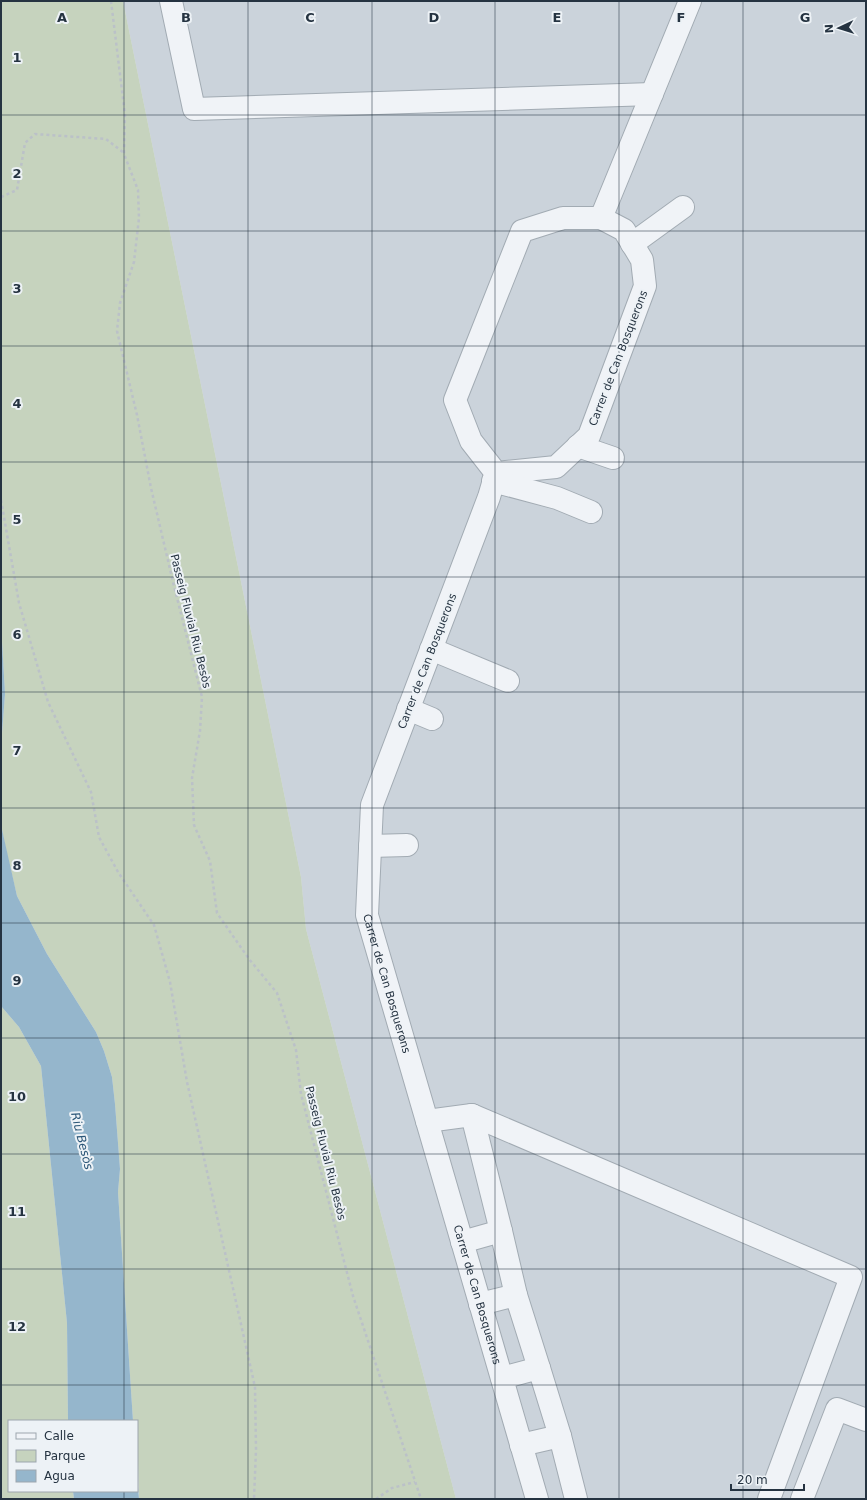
<svg xmlns="http://www.w3.org/2000/svg" width="867" height="1500" font-family="'DejaVu Sans',sans-serif">
	<style>
		.built { fill: #cbd3db }
		.green { fill: #c6d3be }
		.water { fill: #95b6cc }
		.lines { fill: none; stroke-linecap: round; stroke-linejoin: round }
		.minor-casing { stroke: #a2abb3; stroke-width: 24 }
		.path { stroke: #bbc1c8; stroke-width: 2.5; stroke-dasharray: 3 3; stroke-linecap: butt }
		.minor { stroke: #f0f3f7; stroke-width: 22 }
		.grid { fill: none; stroke: #253341; stroke-width: 1; stroke-opacity: 0.55 }
		.labels { text-anchor: middle; stroke-width: 4; stroke-linejoin: round; paint-order: stroke }
		.street-label { font-size: 11px; fill: #253341; stroke: #edf2f6 }
		.water-label { font-size: 12px; font-style: italic; fill: #2c5778; stroke: #edf2f6 }
		.grid-label { font-size: 13px; text-anchor: middle; font-weight: bold; fill: #253341; stroke: #edf2f6; stroke-width: 4; stroke-linejoin: round; paint-order: stroke }
	</style>
	<rect width="100%" height="100%" fill="#dde3e9"/>
	<path class="built" d="M 123,1 L 866,1 L 866,1499 L 456,1499 L 306,929 L 301,877 Z"/>
	<g class="green">
		<path d="M 1,1 L 123,1 L 301,877 L 306,929 L 456,1499 L 139,1499 L 137,1421 L 133,1421 L 118,1192 L 120,1169 L 115,1104 L 112,1077 L 104,1051 L 96,1032 L 47,954 L 17,896 L 7,854 L 1,825 L 1,746 L 5,694 L 1,624 Z"/>
		<path d="M 1,1006 L 19,1027 L 41,1066 L 67,1323 L 68,1421 L 9,1421 L 9,1491 L 73,1491 L 74,1499 L 1,1499 Z"/>
	</g>
	<g class="water">
		<path d="M 1,624 L 5,694 L 1,746 Z"/>
		<path d="M 1,825 L 17,896 L 47,954 L 96,1032 L 104,1051 L 112,1077 L 115,1104 L 120,1169 L 118,1192 L 133,1421 L 68,1421 L 67,1323 L 41,1066 L 19,1027 L 1,1006 Z"/>
		<path d="M 137,1476 L 139,1499 L 74,1499 L 73,1491 L 137,1491 Z"/>
	</g>
	<g class="lines">
		<defs>
			<g id="minor">
				<path d="M 171,1 L 194,109 L 652,94"/>
				<path d="M 563,218 L 601,218 L 624,230 L 642,260 L 645,286 L 589,436 L 556,467 L 496,473 L 471,441 L 455,400 L 522,231 Z"/>
				<path d="M 601,218 L 690,1"/>
				<path d="M 632,244 L 683,207"/>
				<path d="M 578,446 L 613,458"/>
				<path id="s1" d="M 496,473 L 489,497 L 372,805 L 367,915 L 537,1499"/>
				<path d="M 493,481 L 557,498 L 591,512"/>
				<path d="M 431,649 L 508,681"/>
				<path d="M 408,709 L 432,719"/>
				<path d="M 370,846 L 407,845"/>
				<path d="M 472,1115 L 501,1231"/>
				<path d="M 427,1121 L 472,1115 L 851,1277 L 769,1499"/>
				<path d="M 462,1242 L 501,1231 L 516,1295"/>
				<path d="M 480,1304 L 516,1295 L 539,1368"/>
				<path d="M 502,1378 L 539,1368 L 560,1436"/>
				<path d="M 521,1445 L 560,1436 L 576,1499"/>
				<path d="M 802,1499 L 837,1409 L 866,1420"/>
			</g>
		</defs>
		<use href="#minor" class="minor-casing"/>
		<g class="path">
			<path d="M 111,1 L 125,115 L 124,154 L 138,190 L 139,218 L 134,262 L 120,303 L 117,331 L 137,415 L 151,488 L 173,582 L 202,697 L 200,731 L 192,778 L 194,825 L 210,861 L 217,913 L 249,959 L 277,993 L 296,1050 L 301,1094 L 353,1296 L 421,1499"/>
			<path d="M 1,197 L 17,190 L 25,143 L 35,134 L 106,139 L 124,153"/>
			<path d="M 1,500 L 19,603 L 48,702 L 91,792 L 99,837 L 118,872 L 154,925 L 170,982 L 187,1082 L 255,1387 L 256,1450 L 254,1499"/>
			<path d="M 376,1499 L 392,1488 L 415,1482"/>
		</g>
		<use href="#minor" class="minor"/>
	</g>
	<path class="grid" d="M 124,1 L 124,1421M 248,1 L 248,1499M 372,1 L 372,1499M 495,1 L 495,1499M 619,1 L 619,1499M 743,1 L 743,1499M 1,115 L 866,115M 1,231 L 866,231M 1,346 L 866,346M 1,462 L 866,462M 1,577 L 866,577M 1,692 L 866,692M 1,808 L 866,808M 1,923 L 866,923M 1,1038 L 866,1038M 1,1154 L 866,1154M 1,1269 L 866,1269M 1,1385 L 866,1385M 124,1491 L 124,1499"/>
	<g class="labels">
		<g class="street-label">
			<text transform="translate(618 358) rotate(-69)" y="4">Carrer de Can Bosquerons</text>
			<text transform="translate(191 621) rotate(76)" y="4">Passeig Fluvial Riu Besòs</text>
			<text transform="translate(427 661) rotate(-69)" y="4">Carrer de Can Bosquerons</text>
			<text dy="4" stroke="none"><textPath href="#s1" startOffset="536">Carrer de Can Bosquerons</textPath></text>
			<text transform="translate(326 1153) rotate(76)" y="4">Passeig Fluvial Riu Besòs</text>
			<text dy="4" stroke="none"><textPath href="#s1" startOffset="860">Carrer de Can Bosquerons</textPath></text>
		</g>
		<g class="water-label">
			<text transform="translate(82 1141) rotate(76)" y="4">Riu Besòs</text>
		</g>
	</g>
	<g class="grid-label">
		<text x="62" y="22">A</text>
		<text x="186" y="22">B</text>
		<text x="310" y="22">C</text>
		<text x="434" y="22">D</text>
		<text x="557" y="22">E</text>
		<text x="681" y="22">F</text>
		<text x="805" y="22">G</text>
		<text x="17" y="62">1</text>
		<text x="17" y="178">2</text>
		<text x="17" y="293">3</text>
		<text x="17" y="408">4</text>
		<text x="17" y="524">5</text>
		<text x="17" y="639">6</text>
		<text x="17" y="755">7</text>
		<text x="17" y="870">8</text>
		<text x="17" y="985">9</text>
		<text x="17" y="1101">10</text>
		<text x="17" y="1216">11</text>
		<text x="17" y="1331">12</text>
	</g>
	<rect width="867" height="1500" fill="none" stroke="#253341" stroke-width="4"/>
	<rect x="8" y="1420" width="130" height="72" fill="#edf2f6" stroke="#9da6ae"/>
	<rect x="16" y="1433" width="20" height="6" fill="#f0f3f7" stroke="#9da6ae"/>
	<text x="44" y="1440" font-size="12" fill="#253341">Calle</text>
	<rect x="16" y="1450" width="20" height="12" fill="#c6d3be" stroke="#9da6ae"/>
	<text x="44" y="1460" font-size="12" fill="#253341">Parque</text>
	<rect x="16" y="1470" width="20" height="12" fill="#95b6cc" stroke="#9da6ae"/>
	<text x="44" y="1480" font-size="12" fill="#253341">Agua</text>
	<g transform="translate(839 28) rotate(266)" stroke="#edf2f6" stroke-width="3" paint-order="stroke">
	<path d="M0-3L7 15L0 10L-7 15Z" fill="#253341"/>
	<text y="-6" font-size="11" font-weight="bold" text-anchor="middle" fill="#253341">N</text>
	</g>
	<path d="M731 1484v6h73v-6" fill="none" stroke="#253341" stroke-width="2"/>
	<text x="737" y="1484" font-size="12" fill="#253341" stroke="#edf2f6" stroke-width="3" paint-order="stroke">20 m</text>
</svg>
